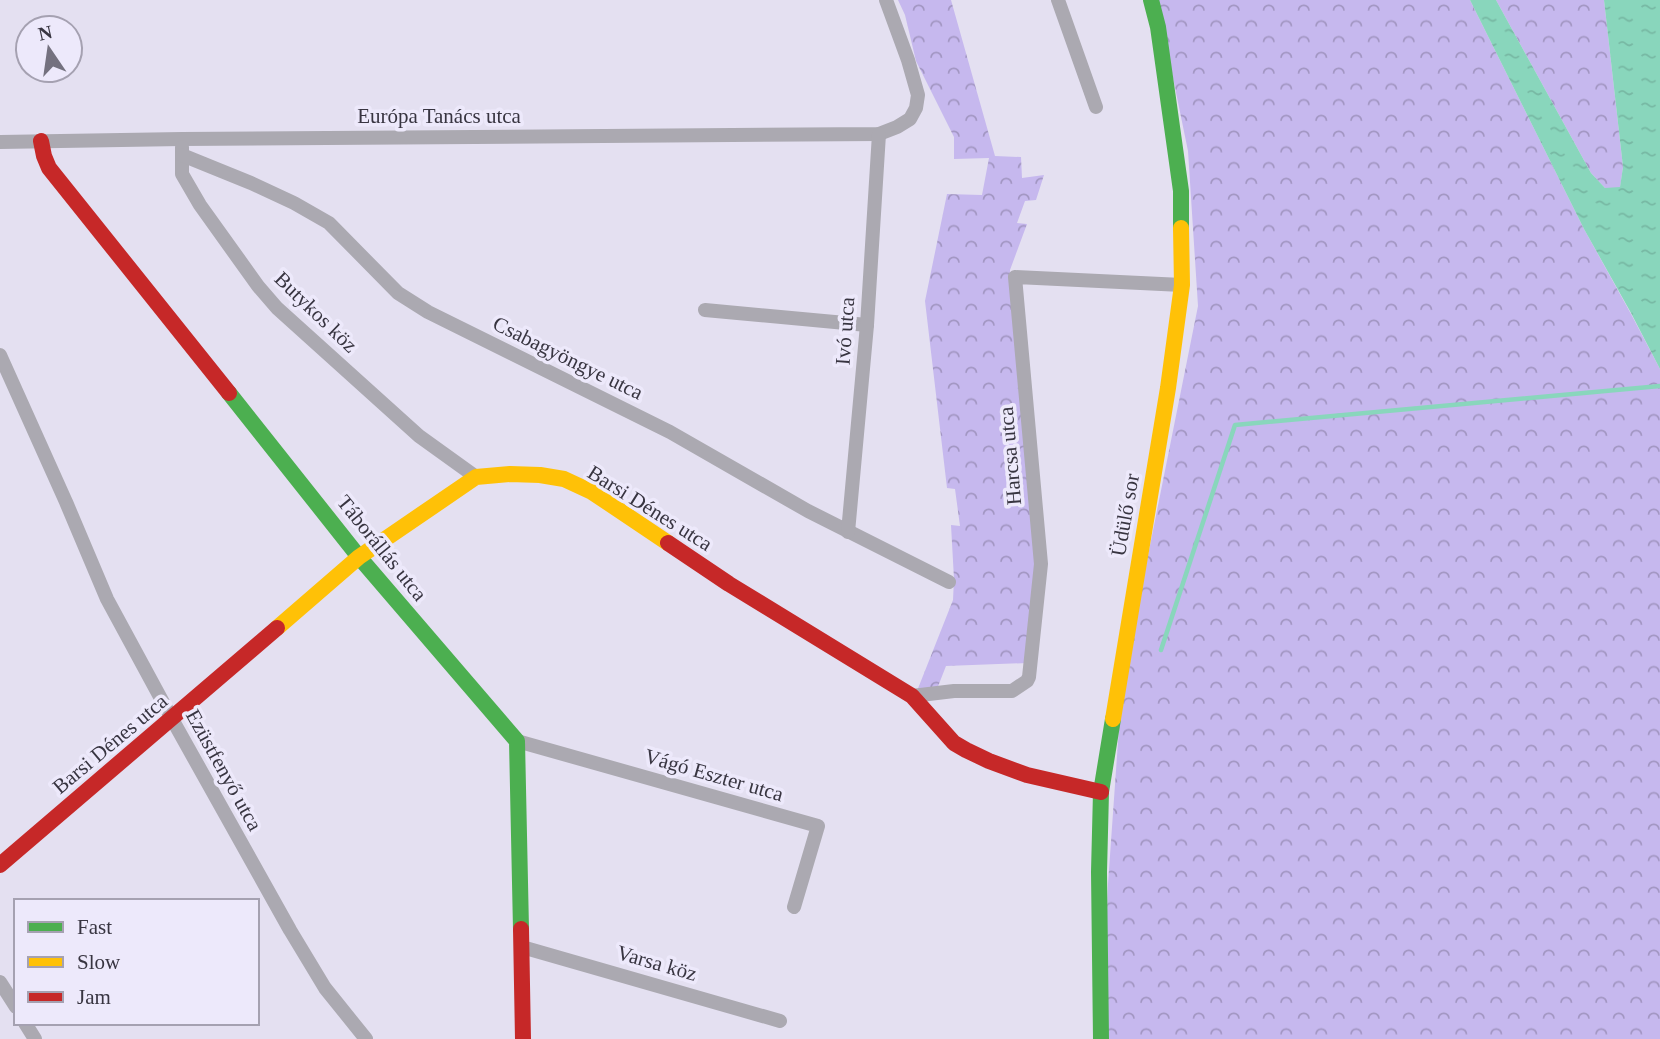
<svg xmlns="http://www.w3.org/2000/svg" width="1660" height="1039" font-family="'Times New Roman',serif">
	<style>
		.forest { fill: url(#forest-crowns) }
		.water { fill: url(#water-ripples) }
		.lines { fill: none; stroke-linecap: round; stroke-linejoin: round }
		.stream { stroke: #89d6bc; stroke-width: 4.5 }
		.street { stroke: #aba9b1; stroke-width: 14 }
		.fast { stroke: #4caf50; stroke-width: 16 }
		.slow { stroke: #ffc107; stroke-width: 16 }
		.jam { stroke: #c62828; stroke-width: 16 }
		.labels { text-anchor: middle; stroke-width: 7; stroke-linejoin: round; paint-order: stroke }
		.street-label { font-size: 21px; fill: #383541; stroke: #ede9fb }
	</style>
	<defs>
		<pattern id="forest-crowns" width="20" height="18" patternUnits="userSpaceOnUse" patternTransform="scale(1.75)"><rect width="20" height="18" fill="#c6b8ee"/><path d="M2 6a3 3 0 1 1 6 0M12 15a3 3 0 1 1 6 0" fill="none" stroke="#a296c2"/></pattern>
		<pattern id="water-ripples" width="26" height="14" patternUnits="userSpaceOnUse" patternTransform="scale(1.75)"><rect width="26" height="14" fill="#89d6bc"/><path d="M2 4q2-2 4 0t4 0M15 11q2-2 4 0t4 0" fill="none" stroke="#77b8a3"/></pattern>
	</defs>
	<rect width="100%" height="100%" fill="#e4e0f1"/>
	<g class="forest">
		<path d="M 898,0 L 951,0 L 995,156 L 1021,157 L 1022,178 L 1044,175 L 1036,200 L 1025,201 L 1017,223 L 1027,224 L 1010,270 L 1036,562 L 1028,663 L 946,666 L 937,689 L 917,691 L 953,600 L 954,579 L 951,525 L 960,526 L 955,489 L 947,488 L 925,301 L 947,194 L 982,195 L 989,158 L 954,159 L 954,137 L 916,61 L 905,15 Z"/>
		<path d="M 1157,0 L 1470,0 L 1584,229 L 1631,314 L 1660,369 L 1660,1039 L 1102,1039 L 1108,884 L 1122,685 L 1198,306 L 1188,151 Z"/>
		<path d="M 1496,0 L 1604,0 L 1623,167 L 1620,188 L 1605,188 L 1591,173 Z"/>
	</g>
	<path class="water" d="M 1470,0 L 1496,0 L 1591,173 L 1605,188 L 1620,187 L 1623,167 L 1604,0 L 1660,0 L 1660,369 L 1631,313 L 1584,229 Z"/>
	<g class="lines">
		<path class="stream" d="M 1161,650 L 1235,425 L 1660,386"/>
		<g class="street">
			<path d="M 1058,0 L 1096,107"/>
			<path d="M 0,142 L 182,139 L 879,134 L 897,127 L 910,119 L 916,108 L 918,95 L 908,60 L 886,0"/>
			<path d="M 182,147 L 182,174 L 200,205 L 258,286 L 277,308 L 419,436 L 476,477"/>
			<path d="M 182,155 L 251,183 L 294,203 L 329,223 L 398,293 L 428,312 L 670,432 L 808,511 L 949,582"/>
			<path d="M 705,310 L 867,325"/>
			<path d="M 0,355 L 66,502 L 107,599 L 172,719 L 290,930 L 325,988 L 366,1039"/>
			<path d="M 848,532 L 867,325 L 879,134"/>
			<path d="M 912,696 L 954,691 L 1012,691 L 1027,681 L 1029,677 L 1041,564 L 1015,277 L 1182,285"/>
			<path d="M 517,741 L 818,826 L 794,907"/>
			<path d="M 522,947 L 780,1021"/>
			<path d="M 0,982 L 16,1007"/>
			<path d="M 25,1023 L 35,1039"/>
		</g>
		<g class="fast">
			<path d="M 1151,0 L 1158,27 L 1181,191 L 1181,228"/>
			<path d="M 229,393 L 359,557 L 517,741 L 521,929"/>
			<path d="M 1101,1039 L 1099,872 L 1101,792 L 1113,719"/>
		</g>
		<g class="slow">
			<path d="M 277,628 L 359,557 L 476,477 L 510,474 L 540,475 L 564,479 L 592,492 L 668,543"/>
			<path d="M 1113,719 L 1168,388 L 1182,285 L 1181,228"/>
		</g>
		<g class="jam">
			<path d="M 41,141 L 44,156 L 49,168 L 229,393"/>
			<path d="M 668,543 L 729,584 L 912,696 L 954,743 L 966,750 L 989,761 L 1027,775 L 1101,792"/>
			<path d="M 0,865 L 277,628"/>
			<path d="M 521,929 L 523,1039"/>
		</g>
	</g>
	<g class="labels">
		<g class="street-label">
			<text x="439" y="123">Európa Tanács utca</text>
			<text transform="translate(316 312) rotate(44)" y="7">Butykos köz</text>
			<text transform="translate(845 331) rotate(-86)" y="7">Ivó utca</text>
			<text transform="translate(568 358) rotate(26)" y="7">Csabagyöngye utca</text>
			<text transform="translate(1010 456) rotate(-95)" y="7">Harcsa utca</text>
			<text transform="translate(650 508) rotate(32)" y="7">Barsi Dénes utca</text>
			<text transform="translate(1125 515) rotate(-80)" y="7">Üdülő sor</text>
			<text transform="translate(382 548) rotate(51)" y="7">Táborállás utca</text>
			<text transform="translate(110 744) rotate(-40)" y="7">Barsi Dénes utca</text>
			<text transform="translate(224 770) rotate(61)" y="7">Ezüstfenyő utca</text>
			<text transform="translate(714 775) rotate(16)" y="7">Vágó Eszter utca</text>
			<text transform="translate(657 963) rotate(16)" y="7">Varsa köz</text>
		</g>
	</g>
	<rect x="14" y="899" width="245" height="126" fill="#ede9fb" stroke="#a5a1b1" stroke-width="2"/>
	<rect x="28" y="922" width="35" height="10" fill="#4caf50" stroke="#a5a1b1" stroke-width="2"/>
	<text x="77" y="934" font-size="21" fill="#383541">Fast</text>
	<rect x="28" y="957" width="35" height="10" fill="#ffc107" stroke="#a5a1b1" stroke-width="2"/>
	<text x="77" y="969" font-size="21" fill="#383541">Slow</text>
	<rect x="28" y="992" width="35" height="10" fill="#c62828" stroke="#a5a1b1" stroke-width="2"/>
	<text x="77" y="1004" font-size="21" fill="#383541">Jam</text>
	<g transform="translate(49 49) rotate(347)"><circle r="33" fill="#ede9fb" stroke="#a5a1b1" stroke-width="2"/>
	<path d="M0-5L12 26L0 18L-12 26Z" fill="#74717f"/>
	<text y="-10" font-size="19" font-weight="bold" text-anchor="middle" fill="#383541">N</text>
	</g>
</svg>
